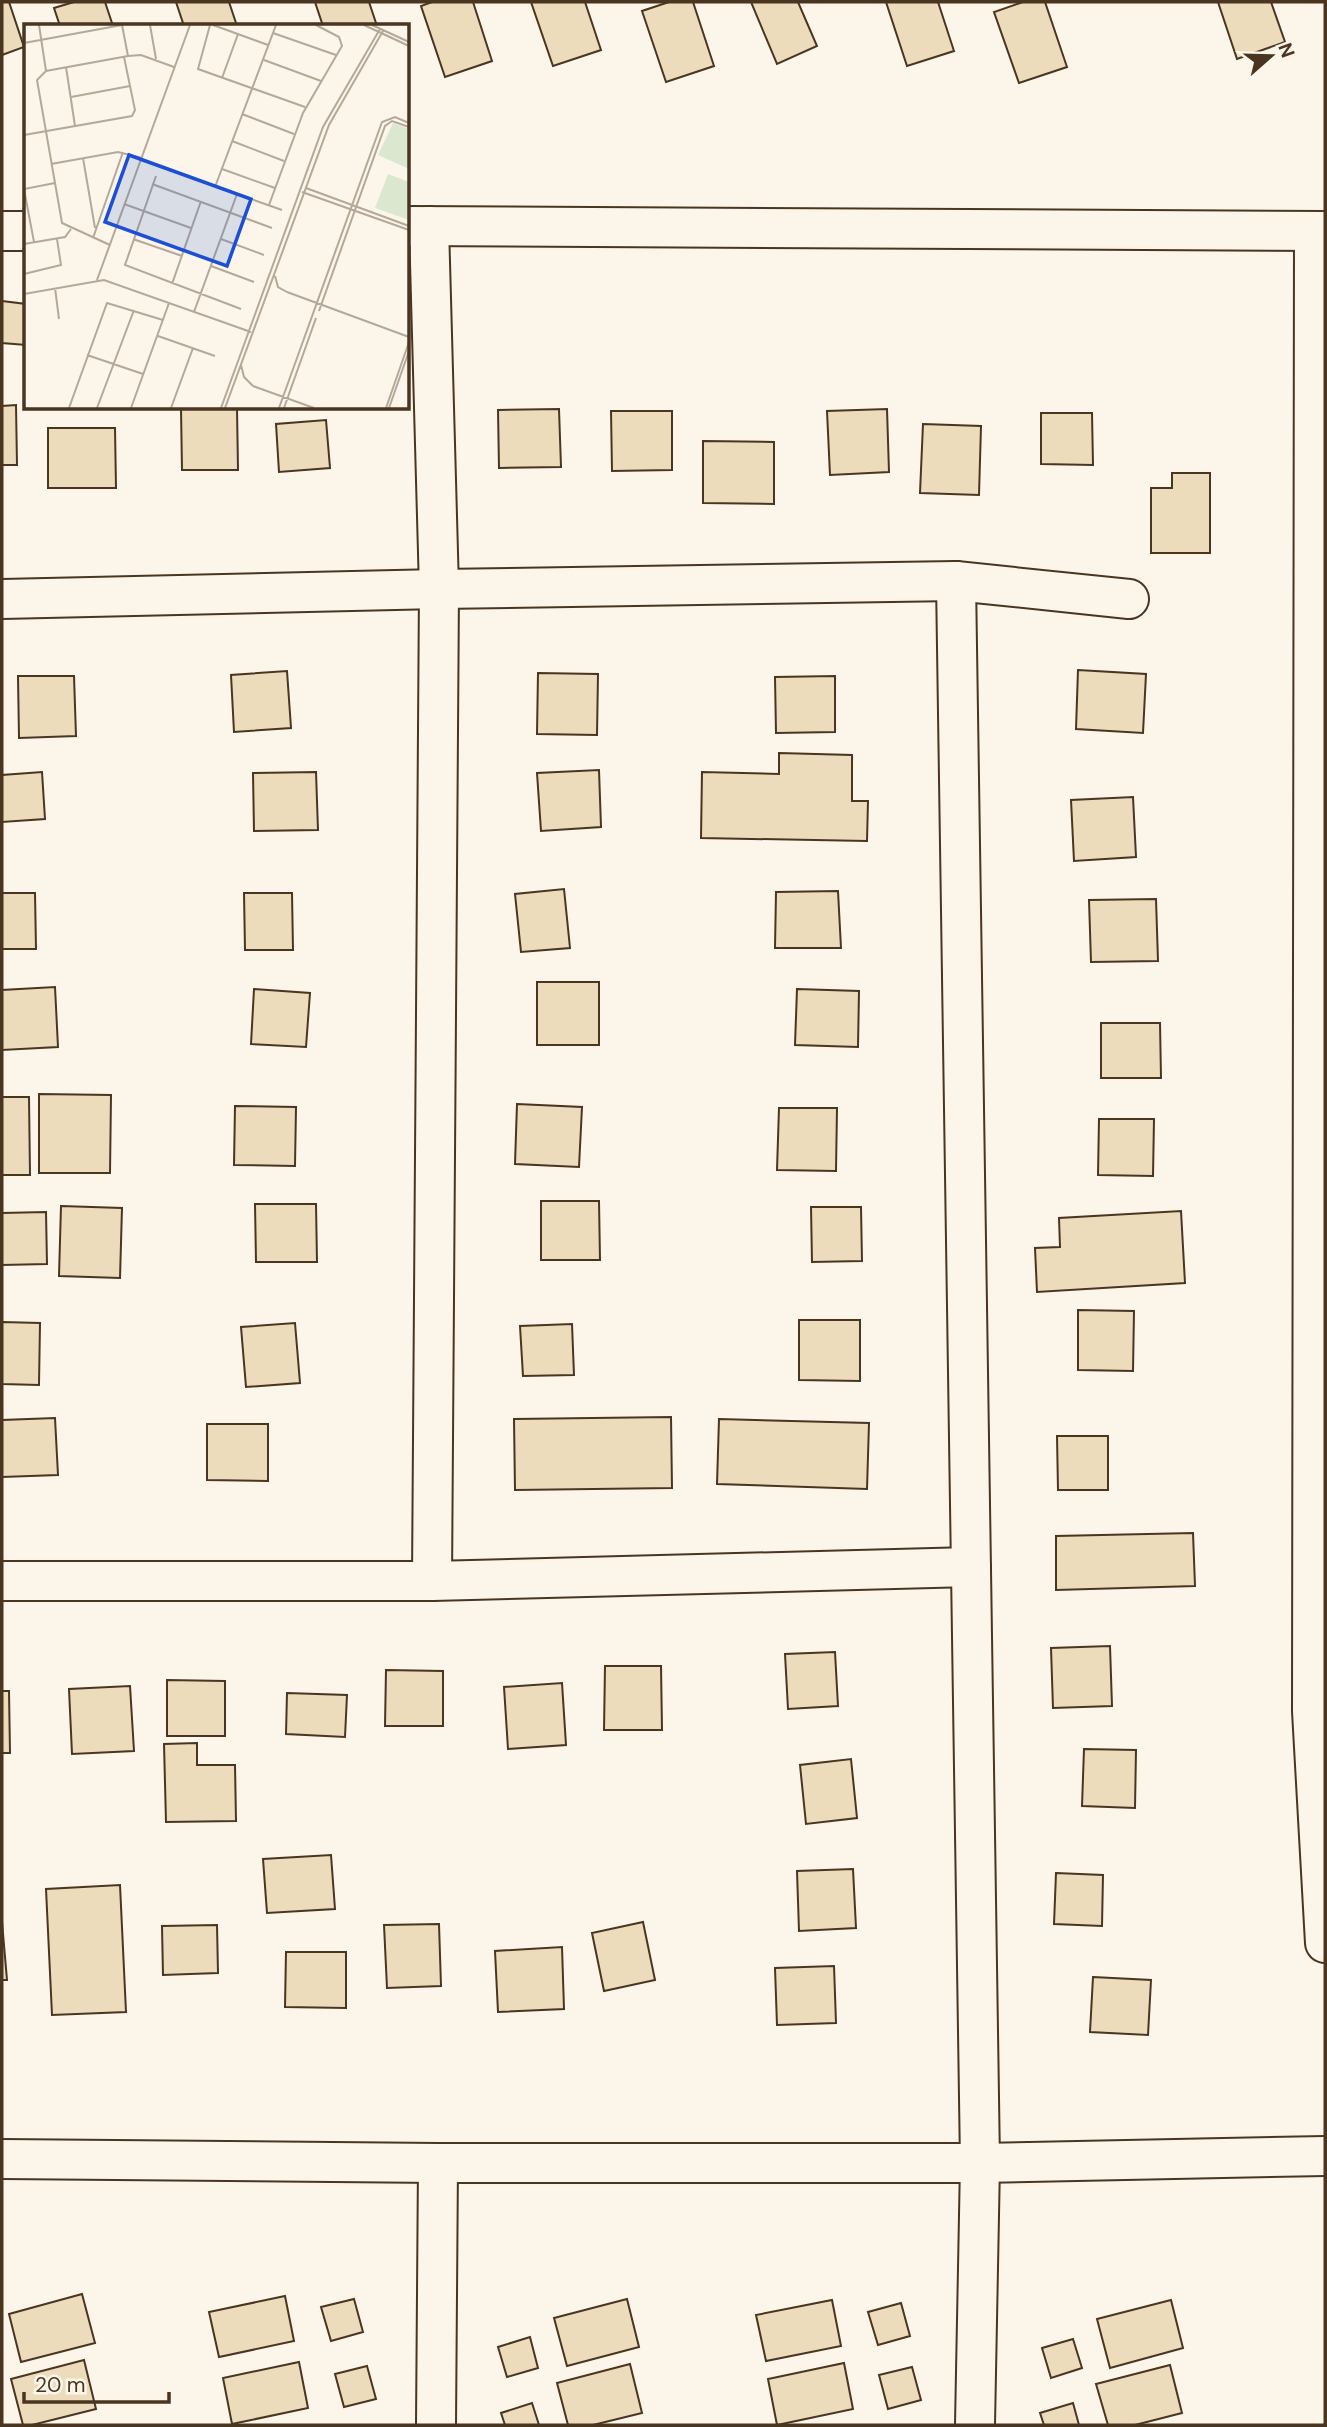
<svg xmlns="http://www.w3.org/2000/svg" width="1327" height="2427" font-family="'DM Sans',sans-serif">
	<style>
		.building { fill: #ecdcbc; stroke: #4a3520; stroke-width: 2 }
		.lines { fill: none; stroke-linecap: round; stroke-linejoin: round }
		.minor-casing { stroke: #4a3520; stroke-width: 42 }
		.tertiary-casing { stroke: #4a3520; stroke-width: 42 }
		.minor { stroke: #fbf6e9; stroke-width: 38 }
		.tertiary { stroke: #fbf6e9; stroke-width: 38 }
		.inset-road { fill: none; stroke: #b4a999; stroke-width: 2 }
		.view { fill: #1d4ed8; fill-opacity: 0.15; stroke: #1d4ed8; stroke-width: 3.5 }
		.inset-edge { fill: none; stroke: #4a3520; stroke-width: 3.5 }
	</style>
	<rect width="100%" height="100%" fill="#fbf6e9"/>
	<g class="building">
		<path d="M 2,2 L 9,2 L 24,47 L 2,55 Z"/>
		<path d="M 74,2 L 105,2 L 113,26 L 60,26 L 54,8 Z"/>
		<path d="M 176,2 L 229,2 L 237,26 L 184,26 Z"/>
		<path d="M 315,2 L 369,2 L 377,26 L 323,26 Z"/>
		<path d="M 432,2 L 473,2 L 492,61 L 445,77 L 421,6 Z"/>
		<path d="M 531,2 L 585,2 L 601,50 L 553,66 Z"/>
		<path d="M 669,2 L 693,2 L 714,66 L 666,82 L 642,11 Z"/>
		<path d="M 751,2 L 798,2 L 817,46 L 777,64 Z"/>
		<path d="M 886,2 L 938,2 L 954,51 L 907,66 Z"/>
		<path d="M 1023,2 L 1045,2 L 1067,67 L 1019,83 L 994,12 Z"/>
		<path d="M 1218,2 L 1271,2 L 1285,42 L 1237,59 Z"/>
		<path d="M 2,301 L 26,304 L 26,345 L 2,343 Z"/>
		<path d="M 16,405 L 17,465 L 2,465 L 2,406 Z"/>
		<path d="M 237,408 L 238,470 L 182,470 L 181,409 Z"/>
		<path d="M 559,409 L 561,467 L 499,468 L 498,410 Z"/>
		<path d="M 887,409 L 889,472 L 830,475 L 827,411 Z"/>
		<path d="M 611,411 L 672,411 L 672,470 L 612,471 Z"/>
		<path d="M 1041,413 L 1092,413 L 1093,465 L 1041,464 Z"/>
		<path d="M 326,420 L 330,468 L 279,472 L 276,424 Z"/>
		<path d="M 923,424 L 981,426 L 979,495 L 920,493 Z"/>
		<path d="M 48,428 L 115,428 L 116,488 L 48,488 Z"/>
		<path d="M 703,441 L 774,442 L 774,504 L 703,503 Z"/>
		<path d="M 1172,473 L 1210,473 L 1210,553 L 1151,553 L 1151,488 L 1172,488 Z"/>
		<path d="M 1078,670 L 1146,674 L 1143,733 L 1076,729 Z"/>
		<path d="M 287,671 L 291,728 L 234,732 L 231,675 Z"/>
		<path d="M 538,673 L 598,674 L 597,735 L 537,734 Z"/>
		<path d="M 18,676 L 74,676 L 76,736 L 19,738 Z"/>
		<path d="M 835,676 L 835,732 L 776,733 L 775,677 Z"/>
		<path d="M 779,753 L 852,755 L 852,801 L 868,801 L 867,841 L 701,838 L 702,772 L 779,774 Z"/>
		<path d="M 599,770 L 601,827 L 541,831 L 537,773 Z"/>
		<path d="M 42,772 L 45,819 L 2,822 L 2,775 Z"/>
		<path d="M 316,772 L 318,830 L 254,831 L 253,773 Z"/>
		<path d="M 1133,797 L 1136,857 L 1074,861 L 1071,800 Z"/>
		<path d="M 564,889 L 570,948 L 521,952 L 515,894 Z"/>
		<path d="M 838,891 L 841,948 L 775,948 L 776,892 Z"/>
		<path d="M 2,893 L 35,893 L 36,949 L 2,949 Z"/>
		<path d="M 244,893 L 292,893 L 293,950 L 245,950 Z"/>
		<path d="M 1156,899 L 1158,961 L 1091,962 L 1089,900 Z"/>
		<rect x="537" y="982" width="62" height="63"/>
		<path d="M 55,987 L 58,1047 L 2,1050 L 2,990 Z"/>
		<path d="M 254,989 L 310,993 L 306,1047 L 251,1044 Z"/>
		<path d="M 797,989 L 859,991 L 858,1047 L 795,1045 Z"/>
		<path d="M 1101,1023 L 1160,1023 L 1161,1078 L 1101,1078 Z"/>
		<path d="M 39,1094 L 111,1095 L 110,1173 L 39,1173 Z"/>
		<path d="M 2,1097 L 29,1097 L 30,1175 L 2,1175 Z"/>
		<path d="M 517,1104 L 582,1107 L 579,1167 L 515,1164 Z"/>
		<path d="M 235,1106 L 296,1107 L 295,1166 L 234,1165 Z"/>
		<path d="M 779,1108 L 837,1108 L 836,1171 L 777,1170 Z"/>
		<path d="M 1099,1119 L 1154,1119 L 1153,1176 L 1098,1175 Z"/>
		<path d="M 541,1201 L 599,1201 L 600,1260 L 541,1260 Z"/>
		<path d="M 255,1204 L 316,1204 L 317,1262 L 256,1262 Z"/>
		<path d="M 61,1206 L 122,1208 L 120,1278 L 59,1276 Z"/>
		<path d="M 811,1207 L 861,1207 L 862,1261 L 812,1262 Z"/>
		<path d="M 1181,1211 L 1185,1283 L 1037,1292 L 1035,1248 L 1060,1247 L 1059,1218 Z"/>
		<path d="M 46,1212 L 47,1264 L 2,1265 L 2,1213 Z"/>
		<path d="M 1078,1310 L 1134,1311 L 1133,1371 L 1078,1370 Z"/>
		<path d="M 799,1320 L 860,1320 L 860,1381 L 799,1380 Z"/>
		<path d="M 2,1322 L 40,1323 L 39,1385 L 2,1384 Z"/>
		<path d="M 295,1323 L 300,1383 L 246,1387 L 241,1327 Z"/>
		<path d="M 572,1324 L 574,1375 L 523,1376 L 520,1326 Z"/>
		<path d="M 671,1417 L 672,1488 L 515,1490 L 514,1419 Z"/>
		<path d="M 55,1418 L 58,1475 L 2,1477 L 2,1420 Z"/>
		<path d="M 719,1419 L 869,1423 L 867,1489 L 717,1484 Z"/>
		<path d="M 207,1424 L 268,1424 L 268,1481 L 207,1480 Z"/>
		<path d="M 1057,1436 L 1108,1436 L 1108,1490 L 1058,1490 Z"/>
		<path d="M 1193,1533 L 1195,1586 L 1056,1590 L 1056,1536 Z"/>
		<path d="M 1110,1646 L 1112,1706 L 1053,1708 L 1051,1648 Z"/>
		<path d="M 835,1652 L 838,1706 L 788,1709 L 785,1654 Z"/>
		<path d="M 605,1666 L 661,1666 L 662,1730 L 604,1730 Z"/>
		<path d="M 386,1670 L 443,1671 L 443,1726 L 385,1726 Z"/>
		<path d="M 167,1680 L 225,1681 L 225,1736 L 167,1736 Z"/>
		<path d="M 562,1683 L 566,1745 L 508,1749 L 504,1687 Z"/>
		<path d="M 130,1686 L 134,1751 L 72,1754 L 69,1689 Z"/>
		<path d="M 2,1691 L 9,1691 L 10,1753 L 2,1753 Z"/>
		<path d="M 287,1693 L 347,1695 L 345,1737 L 286,1734 Z"/>
		<path d="M 197,1743 L 197,1765 L 235,1765 L 236,1821 L 166,1822 L 164,1744 Z"/>
		<path d="M 1084,1749 L 1136,1750 L 1135,1808 L 1082,1806 Z"/>
		<path d="M 851,1759 L 857,1818 L 806,1824 L 800,1765 Z"/>
		<path d="M 331,1855 L 335,1909 L 267,1913 L 263,1859 Z"/>
		<path d="M 853,1869 L 856,1928 L 799,1931 L 797,1871 Z"/>
		<path d="M 1056,1873 L 1103,1875 L 1102,1926 L 1054,1924 Z"/>
		<path d="M 120,1885 L 126,2012 L 52,2015 L 46,1889 Z"/>
		<path d="M 2,1922 L 7,1980 L 2,1980 Z"/>
		<path d="M 643,1922 L 655,1980 L 604,1991 L 592,1933 Z"/>
		<path d="M 439,1924 L 441,1986 L 387,1988 L 384,1925 Z"/>
		<path d="M 217,1925 L 218,1973 L 163,1975 L 162,1926 Z"/>
		<path d="M 562,1947 L 564,2009 L 498,2012 L 495,1951 Z"/>
		<path d="M 286,1952 L 346,1952 L 346,2008 L 285,2007 Z"/>
		<path d="M 834,1966 L 836,2023 L 777,2025 L 775,1968 Z"/>
		<path d="M 1093,1977 L 1151,1980 L 1148,2035 L 1090,2032 Z"/>
		<path d="M 82,2294 L 95,2343 L 21,2362 L 9,2314 Z"/>
		<path d="M 285,2296 L 294,2341 L 219,2357 L 209,2312 Z"/>
		<path d="M 354,2299 L 363,2332 L 331,2341 L 321,2307 Z"/>
		<path d="M 627,2299 L 639,2347 L 567,2366 L 554,2318 Z"/>
		<path d="M 832,2300 L 841,2346 L 766,2361 L 756,2315 Z"/>
		<path d="M 1171,2300 L 1183,2348 L 1110,2368 L 1097,2319 Z"/>
		<path d="M 901,2303 L 910,2336 L 878,2345 L 868,2312 Z"/>
		<path d="M 530,2337 L 538,2368 L 507,2377 L 498,2347 Z"/>
		<path d="M 1073,2339 L 1082,2368 L 1051,2378 L 1042,2348 Z"/>
		<path d="M 84,2360 L 96,2409 L 32,2425 L 23,2425 L 11,2379 Z"/>
		<path d="M 299,2362 L 308,2408 L 232,2424 L 223,2378 Z"/>
		<path d="M 844,2363 L 853,2409 L 777,2425 L 768,2379 Z"/>
		<path d="M 630,2364 L 642,2413 L 593,2425 L 568,2425 L 557,2383 Z"/>
		<path d="M 1170,2365 L 1182,2413 L 1135,2425 L 1108,2425 L 1096,2384 Z"/>
		<path d="M 367,2366 L 376,2399 L 344,2407 L 335,2374 Z"/>
		<path d="M 912,2367 L 921,2400 L 888,2409 L 879,2375 Z"/>
		<path d="M 532,2403 L 539,2425 L 505,2425 L 501,2413 Z"/>
		<path d="M 1073,2403 L 1079,2425 L 1044,2425 L 1040,2413 Z"/>
	</g>
	<g class="lines">
		<defs>
			<g id="minor">
				<path d="M 429,226 L 439,589 L 432,1581"/>
				<path d="M 1314,231 L 1312,1711 L 1325,1943"/>
				<path d="M 956,581 L 980,2163 L 975,2425"/>
				<path d="M 2,599 L 439,589 L 956,581 L 1129,599"/>
				<path d="M 2,1581 L 432,1581 L 971,1567"/>
				<path d="M 2,2159 L 438,2163 L 980,2163 L 1325,2156"/>
				<path d="M 436,2425 L 438,2163"/>
			</g>
			<g id="tertiary">
				<path d="M 408,226 L 1325,231"/>
				<path d="M 2,231 L 26,231"/>
			</g>
		</defs>
		<use href="#minor" class="minor-casing"/>
		<use href="#tertiary" class="tertiary-casing"/>
		<use href="#minor" class="minor"/>
		<use href="#tertiary" class="tertiary"/>
	</g>
	<g transform="translate(24 24)">
		<rect width="385" height="385" fill="#fbf6e9"/>
		<path d="M 369,99 L 385,105 L 385,145 L 354,131 ZM 364,150 L 385,158 L 385,196 L 351,184 Z" fill="#dce7d0"/>
		<path class="inset-road" d="M 15,1 L 22,47M 98,1 L 104,32M 126,1 L 132,35M 186,1 L 174,45 L 281,83M 189,1 L 244,21M 340,1 L 385,22M 348,1 L 385,18M 249,9 L 312,31M 0,19 L 98,1M 240,36 L 297,57M 42,43 L 51,102M 198,54 L 214,10M 47,73 L 106,62M 218,90 L 270,110M 0,111 L 108,92 L 111,86 L 100,33M 208,117 L 260,137M 59,134 L 71,204M 117,136 L 258,186M 27,140 L 94,128 L 118,134M 198,145 L 251,164M 132,152 L 101,241 L 217,285M 128,160 L 248,204M 191,163 L 252,1M 282,164 L 385,202M 278,168 L 385,206M 100,180 L 167,204M 245,181 L 279,89 L 318,22 L 315,13 L 292,1M 69,214 L 99,128M 109,215 L 158,232M 197,215 L 240,231M 10,218 L 0,165 L 31,159M 0,220 L 41,213 L 47,205M 86,221 L 38,199 L 13,56 L 22,47 L 104,32 L 117,31 L 150,43M 187,242 L 230,258M 0,250 L 37,241 L 33,215M 251,252 L 254,263 L 263,268M 73,256 L 166,1M 148,260 L 177,177M 31,264 L 35,295M 263,268 L 385,313M 0,270 L 80,256 L 227,308M 295,287 L 361,102 L 368,97 L 385,103M 170,288 L 213,170M 134,312 L 191,332M 63,331 L 119,350M 217,341 L 220,353 L 229,362M 229,362 L 290,384M 45,384 L 83,279 L 139,296M 73,384 L 110,286M 107,384 L 145,279M 147,384 L 169,324M 197,384 L 299,103 L 356,5M 201,384 L 305,101 L 359,7M 255,384 L 358,98 L 371,93 L 385,99M 260,384 L 292,294M 362,384 L 385,318M 365,384 L 385,327"/>
		<path class="view" d="M 105,131 L 227,175 L 203,242 L 81,198 Z"/>
		<rect width="385" height="385" class="inset-edge"/>
	</g>
	<rect width="1327" height="2427" fill="none" stroke="#4a3520" stroke-width="7"/>
	<g transform="translate(1271 56) rotate(70)" stroke="#fbf6e9" stroke-width="5" paint-order="stroke">
	<path d="M0-5L12 26L0 18L-12 26Z" fill="#4a3520"/>
	<text y="-10" font-size="19" font-weight="bold" text-anchor="middle" fill="#4a3520">N</text>
	</g>
	<path d="M24 2392v10h145v-10" fill="none" stroke="#4a3520" stroke-width="3.5"/>
	<text x="35" y="2392" font-size="21" fill="#4a3520" stroke="#fbf6e9" stroke-width="5" paint-order="stroke">20 m</text>
</svg>
